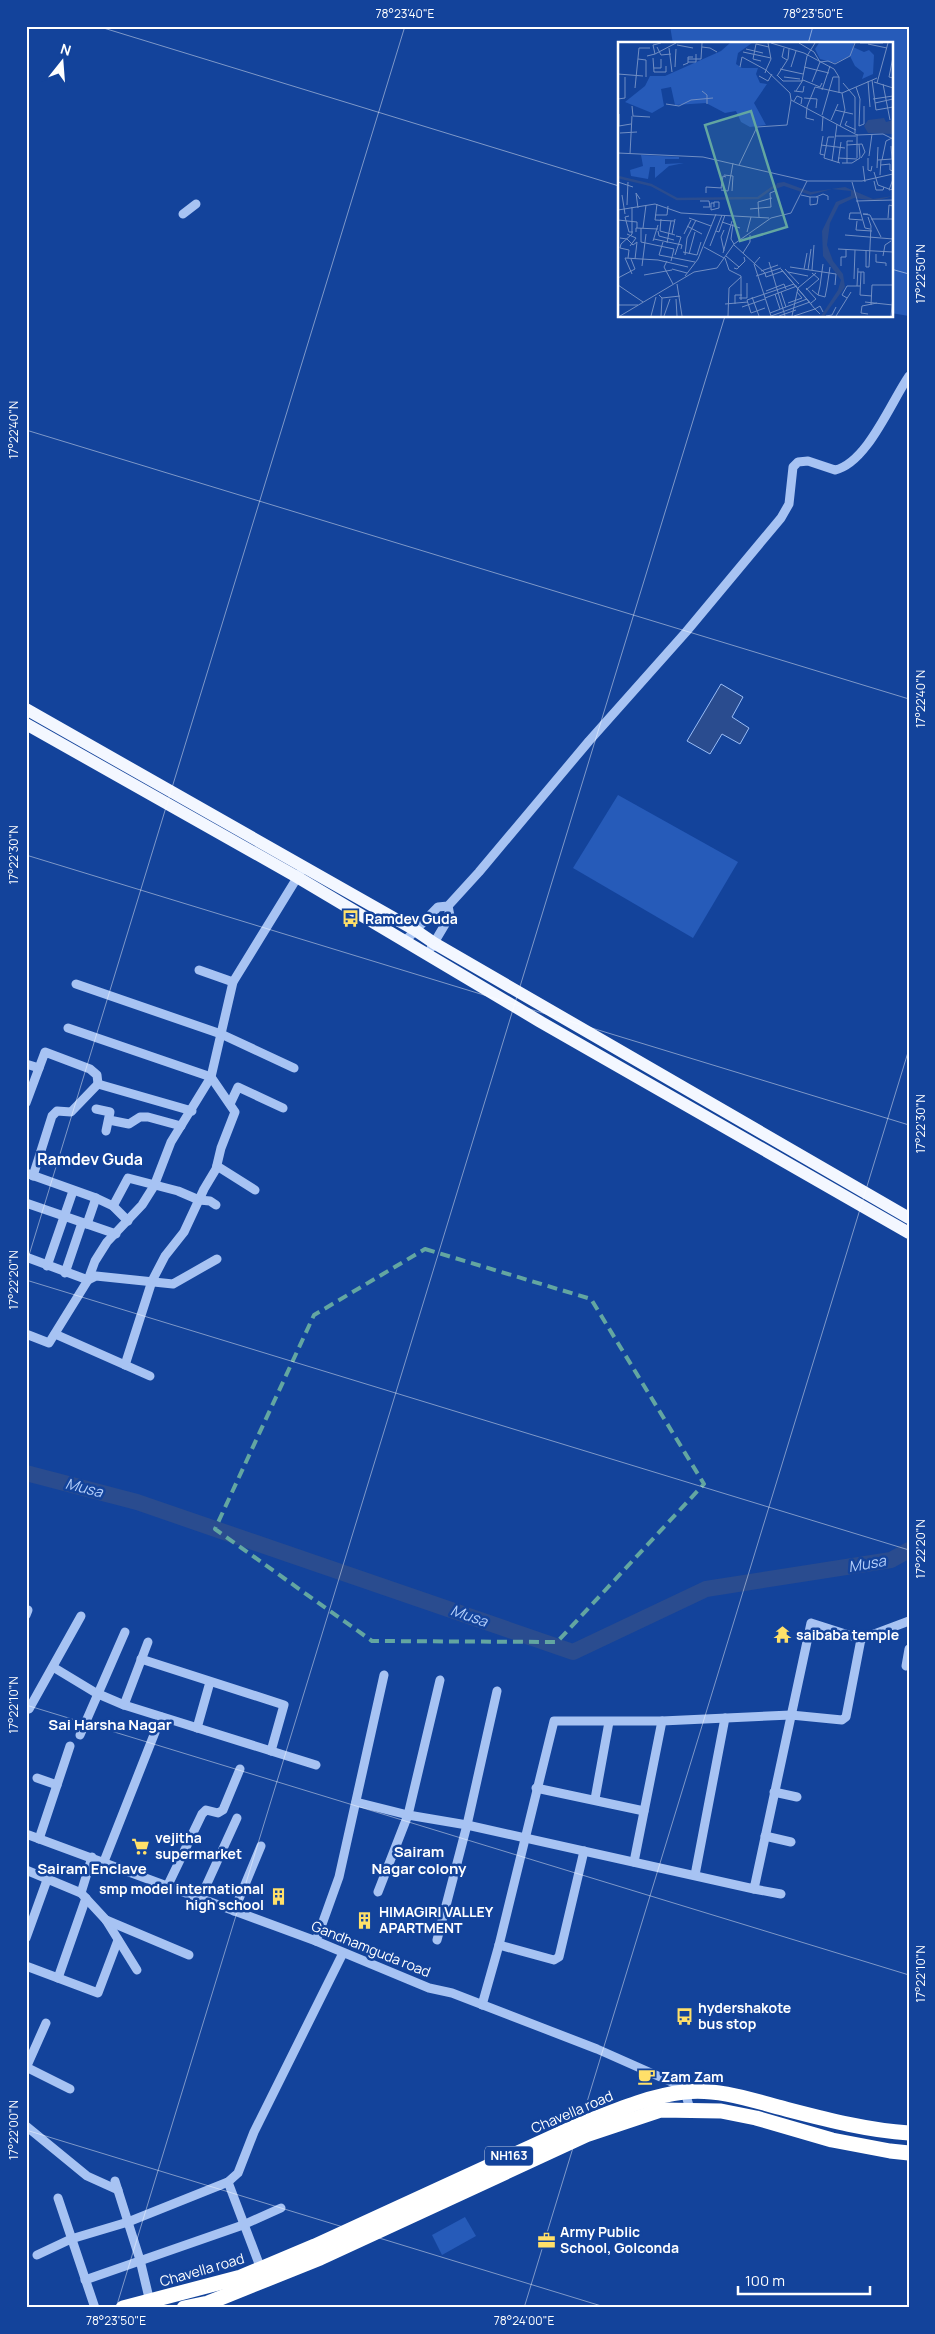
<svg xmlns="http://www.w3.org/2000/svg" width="935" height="2334" font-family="Manrope,sans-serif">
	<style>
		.green { fill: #265bb9 }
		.water { fill: #2a4c8f; stroke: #99bdf6 }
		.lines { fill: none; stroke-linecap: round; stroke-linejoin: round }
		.river { stroke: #2a4c8f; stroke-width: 16 }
		.minor { stroke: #a7c3f3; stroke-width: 9 }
		.major { stroke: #f3f7ff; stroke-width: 12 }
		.highway { stroke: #fff; stroke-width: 15 }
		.marked { fill: none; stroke: #63a6a1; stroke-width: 4; stroke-dasharray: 10 6; stroke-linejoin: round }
		.ticks { fill: none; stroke: #fff; stroke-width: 1; stroke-opacity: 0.45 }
		.labels { text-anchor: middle; stroke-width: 5; stroke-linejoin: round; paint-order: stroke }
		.shield { fill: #13439b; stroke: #b8c7e1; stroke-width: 1 }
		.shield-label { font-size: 12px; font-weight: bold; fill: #fff }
		.poi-label { font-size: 14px; font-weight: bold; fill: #fff; stroke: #13439b; text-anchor: start }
		.street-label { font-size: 14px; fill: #fff; stroke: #13439b }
		.water-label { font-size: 15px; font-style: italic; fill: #b3cefa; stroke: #13439b }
		.neighbourhood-label { font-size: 15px; font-weight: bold; fill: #fff; stroke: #13439b }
		.quarter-label { font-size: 16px; font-weight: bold; fill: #fff; stroke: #13439b }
		.inset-river { fill: none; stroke: #2a4c8f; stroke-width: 2.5 }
		.inset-road { fill: none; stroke: #718ec3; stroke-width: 1 }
		.view { fill: #63a6a1; fill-opacity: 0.15; stroke: #63a6a1; stroke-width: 2.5 }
		.inset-edge { fill: none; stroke: #fff; stroke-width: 2.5 }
		.neatline { fill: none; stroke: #fff; stroke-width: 2 }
		.ticks-label { font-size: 12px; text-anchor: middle; fill: #fff }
	</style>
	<rect width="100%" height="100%" fill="#13439b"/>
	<g class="green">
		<path d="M 670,26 L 909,26 L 909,316 L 891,313 L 891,44 L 673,44 Z"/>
		<path d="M 618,795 L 738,862 L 693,938 L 573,868 Z"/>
		<path d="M 465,2217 L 476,2236 L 442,2255 L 432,2235 Z"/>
	</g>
	<path class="water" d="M 721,684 L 743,697 L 732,717 L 749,728 L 740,744 L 722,734 L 710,754 L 687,741 Z"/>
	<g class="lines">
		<path class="river" d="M 26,1473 L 137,1502 L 573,1652 L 706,1589 L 891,1560 L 909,1550"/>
		<g class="minor">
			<path d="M 183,214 L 196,204"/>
			<path d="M 405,941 L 438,907 L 448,906 L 479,872 L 589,741 L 686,632 L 781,518 L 789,504 L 793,467 L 798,462 L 808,461 L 835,470 C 867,463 891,402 909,376"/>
			<path d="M 431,948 L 450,916 L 448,906"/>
			<path d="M 199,970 L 233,982"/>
			<path d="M 76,984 L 221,1034 L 294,1068"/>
			<path d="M 68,1028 L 211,1077 L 235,1112 L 221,1148 L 216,1169 L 204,1189 L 184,1232 L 165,1256 L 152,1281 L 125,1365"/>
			<path d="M 26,1064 L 39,1068"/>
			<path d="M 26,1103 L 45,1052 L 90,1069 L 97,1075 L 98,1084"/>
			<path d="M 230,1104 L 238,1087 L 283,1108"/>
			<path d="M 96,1109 L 110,1112 L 106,1131"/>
			<path d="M 109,1120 L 129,1124 L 140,1117 L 148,1117 L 181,1126"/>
			<path d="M 217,1166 L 255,1190"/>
			<path d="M 26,1173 L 96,1198 L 113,1206 L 128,1221"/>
			<path d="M 33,1176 L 52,1116 L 57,1111 L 71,1112 L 98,1084 L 192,1111"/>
			<path d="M 26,1203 L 116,1234"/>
			<path d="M 113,1206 L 128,1178 L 178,1191 L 199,1200 L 210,1201 L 216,1205"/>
			<path d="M 87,1224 L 96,1198"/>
			<path d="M 26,1257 L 88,1280 L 96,1276 L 173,1284 L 217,1259"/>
			<path d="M 47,1266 L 73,1191"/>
			<path d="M 65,1273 L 82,1223"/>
			<path d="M 26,1334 L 49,1343 L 88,1280 L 95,1261 L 107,1242 L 142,1205 L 154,1186 L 171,1142 L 211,1077 L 233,982 L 300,873"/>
			<path d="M 55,1334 L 150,1376"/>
			<path d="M 26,1615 L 28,1610"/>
			<path d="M 141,1659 L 284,1705 L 271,1751"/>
			<path d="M 906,1666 L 909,1649"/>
			<path d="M 53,1667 L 96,1693 L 124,1705 L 316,1765"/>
			<path d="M 124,1705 L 148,1642"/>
			<path d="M 29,1709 L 81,1616"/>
			<path d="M 197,1728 L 210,1682"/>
			<path d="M 80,1735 L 125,1632"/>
			<path d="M 37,1778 L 57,1785"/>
			<path d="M 536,1788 L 644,1811"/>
			<path d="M 774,1792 L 797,1797"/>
			<path d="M 595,1799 L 609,1722"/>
			<path d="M 356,1802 L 408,1815 L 467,1825 L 754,1889 L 811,1623 L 861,1639 L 909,1621"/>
			<path d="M 26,1834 L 316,1941 L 429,1988 L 452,1993 L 597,2049 L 676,2084 L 685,2092 L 690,2109"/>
			<path d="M 765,1836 L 791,1842"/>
			<path d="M 39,1839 L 70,1746"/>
			<path d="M 634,1862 L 662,1721"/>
			<path d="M 103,1864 L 161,1717"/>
			<path d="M 26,1870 L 81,1893 L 106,1920 L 137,1970"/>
			<path d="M 695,1875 L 725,1718"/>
			<path d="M 167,1887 L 202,1814 L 206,1810 L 218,1813 L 223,1810 L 240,1769"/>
			<path d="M 754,1889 L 781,1894"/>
			<path d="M 378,1892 L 408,1815 L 440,1680"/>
			<path d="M 81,1893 L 92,1857"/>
			<path d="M 200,1899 L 237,1818"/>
			<path d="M 234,1911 L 261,1846"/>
			<path d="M 106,1920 L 189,1955"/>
			<path d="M 26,1938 L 47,1880"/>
			<path d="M 437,1940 L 467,1825 L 497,1691"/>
			<path d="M 316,1941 L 339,1877 L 384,1675"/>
			<path d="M 499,1945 L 554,1960 L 559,1957 L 584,1851"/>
			<path d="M 26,1966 L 98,1993 L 118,1940"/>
			<path d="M 58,1978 L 86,1898"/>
			<path d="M 482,2005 L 499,1945 L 554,1721 L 662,1721 L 791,1715 L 842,1720 L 846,1717 L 861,1639"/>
			<path d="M 26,2067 L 70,2089"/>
			<path d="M 26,2068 L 46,2023"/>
			<path d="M 26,2126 L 87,2176 L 118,2190"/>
			<path d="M 115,2181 L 140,2260 L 150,2302"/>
			<path d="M 228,2182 L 261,2269"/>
			<path d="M 58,2198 L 95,2308"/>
			<path d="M 37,2255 L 71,2239 L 128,2222 L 228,2182 L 238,2173 L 254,2132 L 343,1953"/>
			<path d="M 85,2280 L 243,2225 L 281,2208"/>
		</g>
		<g class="major">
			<path d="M 26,709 L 415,930 L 434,943 L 909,1218"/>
			<path d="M 26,724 L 297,877 L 539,1021 L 909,1233"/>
		</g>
		<g class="highway">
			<path d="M 123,2308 L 241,2277 L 315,2246 L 579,2125 C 612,2112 648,2096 684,2092 C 715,2088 749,2099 778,2107 C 821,2118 864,2130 909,2133"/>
			<path d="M 184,2308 L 208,2303 L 320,2258 L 586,2135 L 661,2110 L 721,2111 L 756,2118 L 832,2140 L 890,2151 L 909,2153"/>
		</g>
	</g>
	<path class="marked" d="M 425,1249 L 591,1299 L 704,1484 L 557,1642 L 372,1641 L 215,1529 L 314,1315 Z"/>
	<path class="ticks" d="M 97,26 L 619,186M 808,44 L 813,26M 891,269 L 909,274M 26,430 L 909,699M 26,855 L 909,1125M 26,1265 L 405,26M 26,1280 L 909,1550M 26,1705 L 909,1975M 26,2130 L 608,2308M 116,2308 L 725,316M 524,2308 L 909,1049"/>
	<defs>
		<symbol id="bus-bare" viewBox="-9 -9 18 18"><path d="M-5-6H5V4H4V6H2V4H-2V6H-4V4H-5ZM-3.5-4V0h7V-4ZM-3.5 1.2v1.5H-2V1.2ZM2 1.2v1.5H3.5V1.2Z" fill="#ffe069" stroke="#13439b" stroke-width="2.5" paint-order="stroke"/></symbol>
		<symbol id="temple-bare" viewBox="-9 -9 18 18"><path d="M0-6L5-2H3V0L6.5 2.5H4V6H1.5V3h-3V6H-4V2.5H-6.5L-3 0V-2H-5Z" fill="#ffe069" stroke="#13439b" stroke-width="2.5" paint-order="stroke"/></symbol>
		<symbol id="supermarket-bare" viewBox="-9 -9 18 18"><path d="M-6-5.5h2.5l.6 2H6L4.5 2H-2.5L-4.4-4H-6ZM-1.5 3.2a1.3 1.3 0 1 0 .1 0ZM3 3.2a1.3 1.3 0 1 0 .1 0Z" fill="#ffe069" stroke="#13439b" stroke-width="2.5" paint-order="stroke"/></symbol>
		<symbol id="building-bare" viewBox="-9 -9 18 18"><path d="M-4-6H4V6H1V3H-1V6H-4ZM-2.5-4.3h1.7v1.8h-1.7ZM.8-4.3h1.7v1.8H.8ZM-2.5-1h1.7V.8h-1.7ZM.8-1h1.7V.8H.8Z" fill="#ffe069" stroke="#13439b" stroke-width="2.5" paint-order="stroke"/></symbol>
		<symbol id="cafe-bare" viewBox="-9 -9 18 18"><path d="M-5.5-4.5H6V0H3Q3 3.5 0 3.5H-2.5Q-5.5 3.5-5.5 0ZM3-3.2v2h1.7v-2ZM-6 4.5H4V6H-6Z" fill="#ffe069" stroke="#13439b" stroke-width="2.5" paint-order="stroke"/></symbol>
		<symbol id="office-bare" viewBox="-9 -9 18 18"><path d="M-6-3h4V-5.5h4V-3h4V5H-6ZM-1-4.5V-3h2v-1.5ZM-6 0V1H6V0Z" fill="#ffe069" stroke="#13439b" stroke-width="2.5" paint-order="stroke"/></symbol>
	</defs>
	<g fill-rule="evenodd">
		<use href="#bus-bare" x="338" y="906" width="25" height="25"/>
		<use href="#temple-bare" x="770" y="1622" width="25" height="25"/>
		<use href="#supermarket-bare" x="128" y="1834" width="25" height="25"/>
		<use href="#building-bare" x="266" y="1884" width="25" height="25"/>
		<use href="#building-bare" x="352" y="1908" width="25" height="25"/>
		<use href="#bus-bare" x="672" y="2004" width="25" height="25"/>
		<use href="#cafe-bare" x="634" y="2064" width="25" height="25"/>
		<use href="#office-bare" x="534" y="2228" width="25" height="25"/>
	</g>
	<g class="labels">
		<rect class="shield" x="485" y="2146.5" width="48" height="19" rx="4"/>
		<g class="shield-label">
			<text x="509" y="2160">NH163</text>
		</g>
		<g class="poi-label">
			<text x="365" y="924">Ramdev Guda</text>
			<text x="796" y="1640">saibaba temple</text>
			<text x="155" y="1843">vejitha<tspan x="155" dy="16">supermarket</tspan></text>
			<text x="264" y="1894" text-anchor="end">smp model international<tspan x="264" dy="16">high school</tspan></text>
			<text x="379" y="1917">HIMAGIRI VALLEY<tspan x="379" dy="16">APARTMENT</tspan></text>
			<text x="698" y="2013">hydershakote<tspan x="698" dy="16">bus stop</tspan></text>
			<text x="661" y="2082">Zam Zam</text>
			<text x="560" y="2237">Army Public<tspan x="560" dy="16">School, Golconda</tspan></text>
		</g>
		<g class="street-label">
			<text transform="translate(371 1949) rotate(22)" y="5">Gandhamguda road</text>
			<text transform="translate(572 2112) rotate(-23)" y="5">Chavella road</text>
			<text transform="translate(202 2270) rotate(-16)" y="5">Chavella road</text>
		</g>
		<g class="water-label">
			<text transform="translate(84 1488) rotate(14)" y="5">Musa</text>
			<text transform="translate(867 1564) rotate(-10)" y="5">Musa</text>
			<text transform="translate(469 1616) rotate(19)" y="5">Musa</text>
		</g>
		<g class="neighbourhood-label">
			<text x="110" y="1730">Sai Harsha Nagar</text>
			<text x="419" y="1857">Sairam<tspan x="419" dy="17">Nagar colony</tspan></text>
			<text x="92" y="1874">Sairam Enclave</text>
		</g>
		<g class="quarter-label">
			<text x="90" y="1165">Ramdev Guda</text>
		</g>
	</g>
	<g transform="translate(618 42)">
		<rect width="275" height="275" fill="#13439b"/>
		<path d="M 112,1 L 134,1 L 120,11 L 118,22 L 124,26 L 140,26 L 138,32 L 142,41 L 149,42 L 136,61 L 148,83 L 132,85 L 123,80 L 118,69 L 107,71 L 88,61 L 57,63 L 53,45 L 43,47 L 46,64 L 34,71 L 7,60 L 27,44 L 32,34 L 47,34 L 103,9 ZM 201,1 L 236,1 L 235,5 L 246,10 L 251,8 L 256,13 L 255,32 L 244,37 L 246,31 L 237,24 L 232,14 L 217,21 L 202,17 L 197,7 ZM 23,113 L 61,115 L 61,117 L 47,117 L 47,122 L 66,121 L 51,124 L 37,136 L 37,125 L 32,125 L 30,137 L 13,134 L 12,128 L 25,124 Z" fill="#265bb9"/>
		<path d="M 266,76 L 268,80 L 275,78 L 274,92 L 250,91 L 246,84 L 250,78 ZM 166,140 L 193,150 L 227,145 L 255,157 L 275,154 L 258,159 L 236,156 L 221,163 L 212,181 L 209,203 L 215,219 L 225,232 L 227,245 L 206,274 L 203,274 L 220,248 L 223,238 L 205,214 L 204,189 L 218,160 L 233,154 L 233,149 L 214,147 L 192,153 L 166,144 L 157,147 L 159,141 Z" fill="#2a4c8f"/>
		<path class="inset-river" d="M 0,135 L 33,143 L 59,157 L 140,156 L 158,143"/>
		<path class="inset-road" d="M 150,1 L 153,17 L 148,28 L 172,51 L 173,58 L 239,93 L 265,92 L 275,97M 153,1 L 186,11 L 216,27 L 221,35 L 221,51M 181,1 L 196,10 L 202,20 L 194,40M 242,1 L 265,1M 250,2 L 269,6M 59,3 L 75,6M 39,5 L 43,13 L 53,12M 84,5 L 92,6 L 99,10M 51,6 L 54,30M 166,6 L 164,15 L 169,18M 128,7 L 145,11M 125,10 L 153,16M 37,12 L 58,1M 29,14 L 37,12 L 35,3 L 43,1M 275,15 L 271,35 L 275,36M 35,16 L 36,30 L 48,30 L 48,24M 20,17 L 28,18 L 28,35M 70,17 L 83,17 L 84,1M 143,19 L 135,17 L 138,2 L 151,5M 70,20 L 78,20 L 78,12M 202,20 L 210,19 L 217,22 L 232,14 L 237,1M 65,23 L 70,21 L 70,15 L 75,15M 57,25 L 58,7M 122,25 L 124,15 L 148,28 L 147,31M 173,25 L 178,9M 186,25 L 211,31M 36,26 L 43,26 L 43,17M 162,27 L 185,32M 0,32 L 25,34M 159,33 L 165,39 L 184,39 L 189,14 L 197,1M 141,34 L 150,39 L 154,32M 159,34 L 170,17 L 171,7M 166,35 L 182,37M 254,38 L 258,68 L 275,65M 250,39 L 252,65M 256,40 L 275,46M 225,41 L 237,55 L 237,91M 259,41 L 270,1M 265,42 L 272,78M 197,45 L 224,51 L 259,36M 238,45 L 242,57 L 241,84 L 246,82M 17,46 L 21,6 L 32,6M 204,48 L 212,24M 84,49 L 89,53 L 89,62M 176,49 L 185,50 L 186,44M 178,49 L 185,38 L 202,45 L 204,41M 186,56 L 199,57 L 198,66M 0,57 L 7,56 L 7,35M 255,57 L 275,54M 176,59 L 179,54 L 184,56 L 183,62M 257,61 L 275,57M 48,62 L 61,64 L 73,58 L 95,56M 14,64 L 15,74 L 32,75M 189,65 L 197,45M 189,65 L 188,76 L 196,78M 217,68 L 235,72M 1,72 L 1,84 L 13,82M 204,73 L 215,35 L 221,35M 213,78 L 220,62M 229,79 L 227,83 L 238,88M 246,82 L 246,64M 222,84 L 227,68 L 224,51M 204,89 L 205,74M 2,91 L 19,90M 205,94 L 202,112 L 206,113M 217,94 L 238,94M 216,95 L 210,95 L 206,116 L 222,121M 203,103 L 227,106M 229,103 L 244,102 L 247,110 L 243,116M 0,111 L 85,115 L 189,139M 12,112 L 14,74M 251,114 L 254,92M 220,116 L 239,117M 239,116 L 239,92M 250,116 L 250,128 L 253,129 L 254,124M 260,118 L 274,117 L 273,104M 264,118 L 268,99 L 274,96M 214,119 L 219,82M 220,121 L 223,100M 224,121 L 234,121 L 242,116 L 241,102M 229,121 L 229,99 L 235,99M 121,123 L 139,85 L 169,83 L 173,58M 263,123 L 272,122 L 272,128 L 275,129M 245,124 L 247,140M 259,126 L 260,105M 256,130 L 260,143 L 271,147M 106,133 L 115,134 L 114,149M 262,133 L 263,118M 275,137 L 271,148 L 275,147M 256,139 L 258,148 L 265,148 L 266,145M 0,140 L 15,145M 234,140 L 247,186 L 252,187M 103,146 L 105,134 L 108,135M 103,148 L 110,149 L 115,121M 88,151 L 88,145 L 104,146M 4,153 L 7,172M 183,153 L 192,155 L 192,163 L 199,162 L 200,155 L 192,155M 198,155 L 205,152 L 210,154 L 210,158M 82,159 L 91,159 L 92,165 L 85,165M 238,159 L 275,158M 39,162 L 37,178 L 56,179M 9,163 L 10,140M 96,165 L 96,160 L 101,160 L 101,166 L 93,168 L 93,161 L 96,161M 20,166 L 18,151 L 22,157M 132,167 L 153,165 L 152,151 L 157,149M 0,168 L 37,162 L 63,171 L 151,176M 242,171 L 232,171 L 231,177 L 244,178M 250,172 L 245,172 L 252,173 L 263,195M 37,173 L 49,173 L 50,164M 11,174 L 7,175 L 11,190 L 15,190M 141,175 L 140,160 L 154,156M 250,175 L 253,184 L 251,225M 71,176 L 93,184M 270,176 L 271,163 L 275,164M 43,177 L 42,189 L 57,193M 253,177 L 275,177M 0,178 L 19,180 L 19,186M 239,179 L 238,188 L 254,189M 104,180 L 122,186M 115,182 L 113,197 L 116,202M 69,184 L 84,192M 23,186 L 23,200 L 56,207 L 53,219M 25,186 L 28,163M 40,189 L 41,194 L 56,198M 98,189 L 101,190 L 107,173M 18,190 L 18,186 L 40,187M 129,190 L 133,175M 9,192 L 18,196 L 12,204M 54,192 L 57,177M 66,192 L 73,178M 227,193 L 275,197M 2,196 L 9,197 L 15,203 L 19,200 L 17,217M 36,197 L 64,203 L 63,207M 35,199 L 40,183M 45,200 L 41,213 L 77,220M 49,201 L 53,179M 116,203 L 147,231M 92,204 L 104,173M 86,205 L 106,216M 2,206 L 3,202 L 14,192 L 14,165M 2,206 L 11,208 L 10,216M 220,207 L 275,210M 248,208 L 248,225 L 251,225M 106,209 L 103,195 L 106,188M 65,210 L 79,213 L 83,200M 105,211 L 114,179M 125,211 L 132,200 L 132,193M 71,212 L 77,190M 258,212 L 258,220 L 268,221 L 268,224M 57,213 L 63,195 L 58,194M 67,213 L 69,196 L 78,178M 108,214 L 121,225M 265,214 L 267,203 L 273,199M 142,215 L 136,222 L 153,274M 107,216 L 111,228 L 123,234 L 123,258M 49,219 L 46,225 L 55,242M 151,220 L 167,274M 24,224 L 28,192M 223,224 L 223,215 L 228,215 L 228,207M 172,225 L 218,232 L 217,243M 116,226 L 119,227 L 127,219 L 126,215M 54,227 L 69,231M 167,227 L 181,242M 186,227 L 189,211M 190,228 L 193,207M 194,228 L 196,203M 143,229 L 160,223M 170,230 L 190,234M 240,230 L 246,230 L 246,242M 243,230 L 242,253 L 254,254M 147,231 L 148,235 L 165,229M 14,232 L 7,216 L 40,218 L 70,225M 26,233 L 54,228M 67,234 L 80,217 L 98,172M 138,234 L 163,226M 0,236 L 17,227 L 13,217M 236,237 L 237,208M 59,242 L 64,274M 0,243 L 25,260M 202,244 L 205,222M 239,244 L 240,226M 209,245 L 212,225M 180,246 L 198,231M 188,246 L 198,257 L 193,261M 188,248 L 201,237 L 194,231M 194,248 L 200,253 L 202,244M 148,249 L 166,242 L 168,247M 163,250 L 168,265M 157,252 L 162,267M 41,253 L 44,256 L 43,274M 200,253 L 207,255 L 209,245M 134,255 L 141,274M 44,256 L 62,254M 121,256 L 129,256 L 129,241M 147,256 L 179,244M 229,256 L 224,253 L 229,244 L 242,244M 58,257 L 59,274M 247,260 L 275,263M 170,261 L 184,256 L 179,250M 107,262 L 130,260M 117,262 L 117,253 L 124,253M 0,263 L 20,263M 194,263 L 163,227 L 197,267 L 202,264 L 205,270M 253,263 L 254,243 L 275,243M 124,265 L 147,257M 147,266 L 133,271 L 129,258 L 176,242M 152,271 L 189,257M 250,272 L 243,271 L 244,264 L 259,261M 2,274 L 76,230 L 99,226 L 116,202 L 153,176 L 173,171 L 189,139 L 244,139 L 275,132M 33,274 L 38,255M 46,274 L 52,257M 110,274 L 111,246 L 123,235M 153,274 L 192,260M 161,274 L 178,268M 174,274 L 180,246M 176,274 L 197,267 L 202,272M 208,274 L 214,273 L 218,265M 218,274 L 233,250M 273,274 L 275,254"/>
		<path class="view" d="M 133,69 L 169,185 L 122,199 L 87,83 Z"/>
		<rect width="275" height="275" class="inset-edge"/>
	</g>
	<rect width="935" height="2334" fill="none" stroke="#13439b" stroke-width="55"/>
	<g transform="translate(62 62) rotate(17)" stroke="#13439b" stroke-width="4" paint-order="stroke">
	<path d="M0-4L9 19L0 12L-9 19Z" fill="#ffffff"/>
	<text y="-8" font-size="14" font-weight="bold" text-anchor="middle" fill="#ffffff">N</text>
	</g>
	<path d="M738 2286v8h132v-8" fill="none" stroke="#ffffff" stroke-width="2.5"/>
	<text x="745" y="2286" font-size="15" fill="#ffffff" stroke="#13439b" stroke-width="4" paint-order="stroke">100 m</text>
	<rect x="28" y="28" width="880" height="2278" class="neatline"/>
	<g class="ticks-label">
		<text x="405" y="18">78°23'40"E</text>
		<text x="813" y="18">78°23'50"E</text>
		<text transform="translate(921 274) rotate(-90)" y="4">17°22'50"N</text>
		<text transform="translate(14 430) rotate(-90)" y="4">17°22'40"N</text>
		<text transform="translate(921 699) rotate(-90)" y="4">17°22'40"N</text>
		<text transform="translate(14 855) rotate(-90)" y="4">17°22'30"N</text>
		<text transform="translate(921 1124) rotate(-90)" y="4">17°22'30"N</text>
		<text transform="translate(14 1280) rotate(-90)" y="4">17°22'20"N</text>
		<text transform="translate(921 1549) rotate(-90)" y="4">17°22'20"N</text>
		<text transform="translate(14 1705) rotate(-90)" y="4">17°22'10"N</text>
		<text transform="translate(921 1974) rotate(-90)" y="4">17°22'10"N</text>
		<text transform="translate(14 2130) rotate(-90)" y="4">17°22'00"N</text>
		<text x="116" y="2325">78°23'50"E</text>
		<text x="524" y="2325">78°24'00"E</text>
	</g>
</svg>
